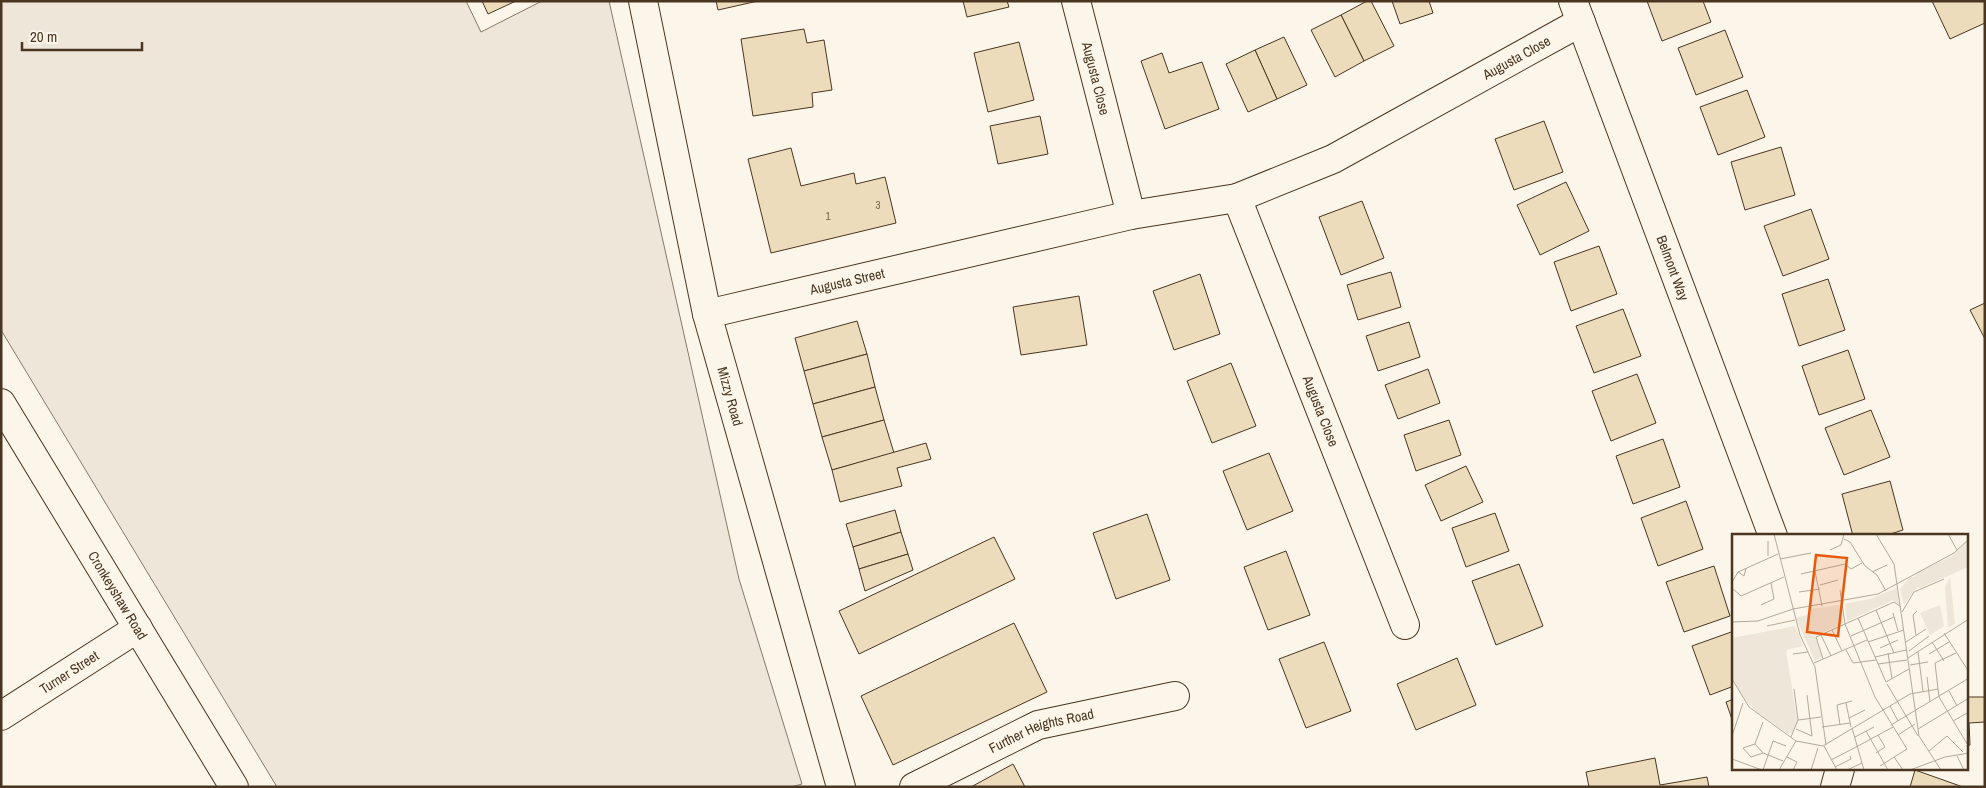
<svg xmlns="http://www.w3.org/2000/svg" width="1986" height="788" font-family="'Archivo Narrow',sans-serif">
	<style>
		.green { fill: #ede6d9; stroke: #887966 }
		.building { fill: #ecdcbc; stroke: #4a3520 }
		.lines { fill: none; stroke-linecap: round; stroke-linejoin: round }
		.street-casing { stroke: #4a3520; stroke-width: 30 }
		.street { stroke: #fbf6e9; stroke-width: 28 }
		.labels { text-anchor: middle; stroke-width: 4; stroke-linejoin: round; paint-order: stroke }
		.number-label { font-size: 11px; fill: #725f47 }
		.street-label { font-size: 14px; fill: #4a3520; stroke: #fbf6e9 }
		.inset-road { fill: none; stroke: #b4a999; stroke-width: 1 }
		.view { fill: #e8590c; fill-opacity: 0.15; stroke: #e8590c; stroke-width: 2.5 }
		.inset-edge { fill: none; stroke: #4a3520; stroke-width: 2.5 }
	</style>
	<rect width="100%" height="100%" fill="#fbf6e9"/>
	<path class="green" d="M 1,1 L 466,1 L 481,32 L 542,1 L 609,1 L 739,579 L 802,784 L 791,787 L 277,787 L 1,330 Z"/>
	<g class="building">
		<path d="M 482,1 L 516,1 L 488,14 Z"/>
		<path d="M 716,1 L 758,1 L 718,10 Z"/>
		<path d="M 963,1 L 1007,1 L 1009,7 L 967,17 Z"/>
		<path d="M 1367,1 L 1371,1 L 1394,46 L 1364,61 L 1341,15 Z"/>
		<path d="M 1392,1 L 1429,1 L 1433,13 L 1400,24 Z"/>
		<path d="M 1647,1 L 1703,1 L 1711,22 L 1662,41 Z"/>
		<path d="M 1932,1 L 1985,1 L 1985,23 L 1950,39 Z"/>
		<path d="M 1341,15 L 1364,61 L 1335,77 L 1311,30 Z"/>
		<path d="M 804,29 L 807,43 L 824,40 L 832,90 L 812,93 L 813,107 L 753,116 L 741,39 Z"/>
		<path d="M 1725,30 L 1743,77 L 1696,95 L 1678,48 Z"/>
		<path d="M 1284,37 L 1307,85 L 1277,99 L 1255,50 Z"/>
		<path d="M 1019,42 L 1034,100 L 988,112 L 974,53 Z"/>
		<path d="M 1255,50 L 1277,99 L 1248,112 L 1226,64 Z"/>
		<path d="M 1162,53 L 1169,73 L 1202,62 L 1219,109 L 1165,129 L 1141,61 Z"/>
		<path d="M 1747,90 L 1765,137 L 1718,155 L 1700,107 Z"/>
		<path d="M 1040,116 L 1048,154 L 998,164 L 990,126 Z"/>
		<path d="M 1544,121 L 1563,172 L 1514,190 L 1495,139 Z"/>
		<path d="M 1781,147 L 1795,195 L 1745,210 L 1731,162 Z"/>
		<path d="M 791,148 L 801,186 L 854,173 L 856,184 L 885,177 L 896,223 L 771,253 L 748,159 Z"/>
		<path d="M 1566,182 L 1589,231 L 1540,255 L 1517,205 Z"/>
		<path d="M 1362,201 L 1384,258 L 1341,275 L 1319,217 Z"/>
		<path d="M 1811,209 L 1829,259 L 1783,276 L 1764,226 Z"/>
		<path d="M 1599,246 L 1617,294 L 1571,311 L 1554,262 Z"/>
		<path d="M 1391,272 L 1401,307 L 1358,320 L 1347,285 Z"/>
		<path d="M 1200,274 L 1220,334 L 1174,350 L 1153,291 Z"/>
		<path d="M 1828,279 L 1845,330 L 1799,346 L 1782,294 Z"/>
		<path d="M 1079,296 L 1087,345 L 1021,355 L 1013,307 Z"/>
		<path d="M 1985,303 L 1985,339 L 1970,310 Z"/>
		<path d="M 1623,309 L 1641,356 L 1594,373 L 1576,326 Z"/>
		<path d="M 857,321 L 867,354 L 804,371 L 795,338 Z"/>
		<path d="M 1409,322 L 1420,357 L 1378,371 L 1366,336 Z"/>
		<path d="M 1848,350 L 1865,399 L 1819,415 L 1802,366 Z"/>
		<path d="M 867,354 L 875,387 L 813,404 L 804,371 Z"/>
		<path d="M 1231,363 L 1256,426 L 1212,443 L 1187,381 Z"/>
		<path d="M 1428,369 L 1440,403 L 1398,419 L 1385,385 Z"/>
		<path d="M 1637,374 L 1656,423 L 1611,441 L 1592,391 Z"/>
		<path d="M 875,387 L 884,420 L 822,437 L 813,404 Z"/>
		<path d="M 1871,410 L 1890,457 L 1844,475 L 1825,428 Z"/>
		<path d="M 884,420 L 894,453 L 832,470 L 822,437 Z"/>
		<path d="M 1449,420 L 1461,455 L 1416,471 L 1404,435 Z"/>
		<path d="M 1663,439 L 1680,487 L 1633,504 L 1616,456 Z"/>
		<path d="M 926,443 L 931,459 L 897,468 L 902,486 L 840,502 L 832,470 Z"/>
		<path d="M 1269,453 L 1293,511 L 1247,530 L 1223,471 Z"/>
		<path d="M 1466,466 L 1483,502 L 1441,521 L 1425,485 Z"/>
		<path d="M 1890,481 L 1903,530 L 1884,536 L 1853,536 L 1842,494 Z"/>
		<path d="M 1686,501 L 1703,549 L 1658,566 L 1641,518 Z"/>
		<path d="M 895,510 L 901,532 L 853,547 L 846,524 Z"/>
		<path d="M 1495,513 L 1509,551 L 1466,567 L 1452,528 Z"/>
		<path d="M 1147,514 L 1170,580 L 1116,599 L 1093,533 Z"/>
		<path d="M 901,532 L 908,554 L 859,569 L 853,547 Z"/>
		<path d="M 994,537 L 1015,579 L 859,654 L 839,611 Z"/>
		<path d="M 1286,551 L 1310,615 L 1268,630 L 1244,567 Z"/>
		<path d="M 908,554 L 913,570 L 865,591 L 859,569 Z"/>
		<path d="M 1519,564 L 1543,626 L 1496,645 L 1472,581 Z"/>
		<path d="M 1714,566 L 1730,616 L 1684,632 L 1666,582 Z"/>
		<path d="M 1014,623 L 1047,692 L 893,765 L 861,696 Z"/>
		<path d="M 1734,631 L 1734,686 L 1710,695 L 1692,646 Z"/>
		<path d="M 1324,642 L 1351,711 L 1306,728 L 1279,659 Z"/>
		<path d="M 1457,658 L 1476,705 L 1416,730 L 1397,684 Z"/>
		<path d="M 1967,697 L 1985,697 L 1985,722 L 1969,723 L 1970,745 L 1967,746 Z"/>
		<path d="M 1734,699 L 1734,725 L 1726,702 Z"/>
		<path d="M 1655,758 L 1660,785 L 1707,777 L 1709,787 L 1589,787 L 1586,772 Z"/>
		<path d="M 1013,764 L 1025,787 L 971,787 Z"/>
		<path d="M 1915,770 L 1963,787 L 1910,787 Z"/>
	</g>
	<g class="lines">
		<defs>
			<g id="street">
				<path id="s1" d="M 643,1 L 707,314 L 841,787"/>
				<path id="s2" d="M 1076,1 L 1131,215"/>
				<path id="s3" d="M 1573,1 L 1773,536"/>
				<path id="s4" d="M 1237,198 L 1405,625"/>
				<path id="s5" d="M 707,314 L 1131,215 L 1237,198 L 1333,159 L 1581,22"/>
				<path id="s6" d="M 1,403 L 234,787"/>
				<path id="s7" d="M 1,716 L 138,628"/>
				<path id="s8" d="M 914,787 L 1038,725 L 1175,696"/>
				<path d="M 1835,787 L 1840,769"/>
			</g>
		</defs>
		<use href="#street" class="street-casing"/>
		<use href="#street" class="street"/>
	</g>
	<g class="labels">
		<g class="number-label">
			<text x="878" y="209">3</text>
			<text x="828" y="220">1</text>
		</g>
		<g class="street-label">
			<text dy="5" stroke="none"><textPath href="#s5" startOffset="856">Augusta Close</textPath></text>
			<text dy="5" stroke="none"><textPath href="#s2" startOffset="80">Augusta Close</textPath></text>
			<text dy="5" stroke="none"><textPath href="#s3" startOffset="285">Belmont Way</textPath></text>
			<text dy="5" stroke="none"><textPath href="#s5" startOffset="144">Augusta Street</textPath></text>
			<text dy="5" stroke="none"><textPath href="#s1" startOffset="405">Mizzy Road</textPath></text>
			<text dy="5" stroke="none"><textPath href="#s4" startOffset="229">Augusta Close</textPath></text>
			<text dy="5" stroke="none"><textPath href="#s6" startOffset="225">Cronkeyshaw Road</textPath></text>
			<text dy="5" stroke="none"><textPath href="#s7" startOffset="81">Turner Street</textPath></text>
			<text dy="5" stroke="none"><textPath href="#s8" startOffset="140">Further Heights Road</textPath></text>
		</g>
	</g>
	<g transform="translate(1732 534)">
		<rect width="236" height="236" fill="#fbf6e9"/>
		<path d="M 236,6 L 236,33 L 188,54 L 185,53 L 172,71 L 168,55 L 178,43 L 183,43 L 184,39 L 220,22 ZM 218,43 L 223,90 L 216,94 L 213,53 ZM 165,54 L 167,71 L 161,66 L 115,87 L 113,70 L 138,65 ZM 109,71 L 111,89 L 83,102 L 90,123 L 83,127 L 64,84 L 78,80 L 77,75 ZM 208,71 L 212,92 L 198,101 L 188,79 ZM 63,92 L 71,112 L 54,116 L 65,186 L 61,199 L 56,200 L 25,178 L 11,164 L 0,143 L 0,104 Z" fill="#ede6d9"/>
		<path class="inset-road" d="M 42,0 L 68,101 L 83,133 L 94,211M 144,0 L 162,30 L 187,202 L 209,236M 216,0 L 225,16M 112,5 L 118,8 L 133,32 L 145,41 L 154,57M 36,7 L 36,22M 98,16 L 109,11 L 112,0M 48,25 L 79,19M 83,37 L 90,72M 6,38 L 12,42 L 14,34M 140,38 L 155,31M 69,40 L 113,30 L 119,35 L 130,29M 0,48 L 6,38 L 46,20M 88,51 L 106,46M 0,54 L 9,62 L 52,43M 108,56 L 113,90 L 143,163 L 175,215 L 148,232M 67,58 L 88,55M 29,71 L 42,65 L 39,49M 144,76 L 162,119M 170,78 L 182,58 L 212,45M 161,79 L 166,97M 126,84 L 154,148 L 177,135M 0,88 L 26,87 L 61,75 L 146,60 L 222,19 L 237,5M 35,92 L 63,86M 100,96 L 110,117M 212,99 L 237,138M 89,101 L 99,122M 184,101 L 181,81 L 185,77M 119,102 L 162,83M 136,108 L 172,96M 174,108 L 194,95M 200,108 L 212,127M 148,114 L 166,106M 114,116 L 121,129 L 144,126M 177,117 L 197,102M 186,118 L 191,157M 156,119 L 160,145M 224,119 L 203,129 L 206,155 L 207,163 L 237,213M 61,120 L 76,118M 197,120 L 217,108M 143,123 L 174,116M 176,124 L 237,85M 91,125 L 84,103 L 162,68 L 169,73M 82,129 L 135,106M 146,130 L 175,126M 178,131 L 196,128M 195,143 L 198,168M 0,145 L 17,173 L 64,207 L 47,236M 155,150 L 186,202M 217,157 L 225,172M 114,169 L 119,193M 158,172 L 166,187M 117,184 L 133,176M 66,186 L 89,183M 221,187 L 237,178M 108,191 L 105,171 L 120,167M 159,191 L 237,144M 90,193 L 118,189M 120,194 L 132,236M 64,195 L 80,202 L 75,161M 186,195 L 237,164M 134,197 L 156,236M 166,201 L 183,190M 0,202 L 11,169M 59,203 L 66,186 L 62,155M 123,203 L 142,193M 64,207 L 91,212 L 178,160 L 206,155M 23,210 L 31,219 L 19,223 L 11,214 ZM 23,210 L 31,188M 92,212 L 105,236M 126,212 L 161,193M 197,217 L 215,202 L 231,218M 31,219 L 51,227M 144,219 L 153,213 L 146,201M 225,222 L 232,236M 55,223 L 65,228 L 61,236M 162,223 L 171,236M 0,225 L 30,236M 99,226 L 126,212M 103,233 L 119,225 L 118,222M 31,236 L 41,207 L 54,212M 79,236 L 86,214M 115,236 L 130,229M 178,236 L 213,223 L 237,219"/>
		<path class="view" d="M 84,21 L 115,24 L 106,102 L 75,98 Z"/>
		<rect width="236" height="236" class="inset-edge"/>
	</g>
	<rect width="1986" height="788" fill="none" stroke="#4a3520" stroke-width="5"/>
	<path d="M22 42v8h120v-8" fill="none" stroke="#4a3520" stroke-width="2.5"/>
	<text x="30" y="42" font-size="15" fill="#4a3520" stroke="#fbf6e9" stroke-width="4" paint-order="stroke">20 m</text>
</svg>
